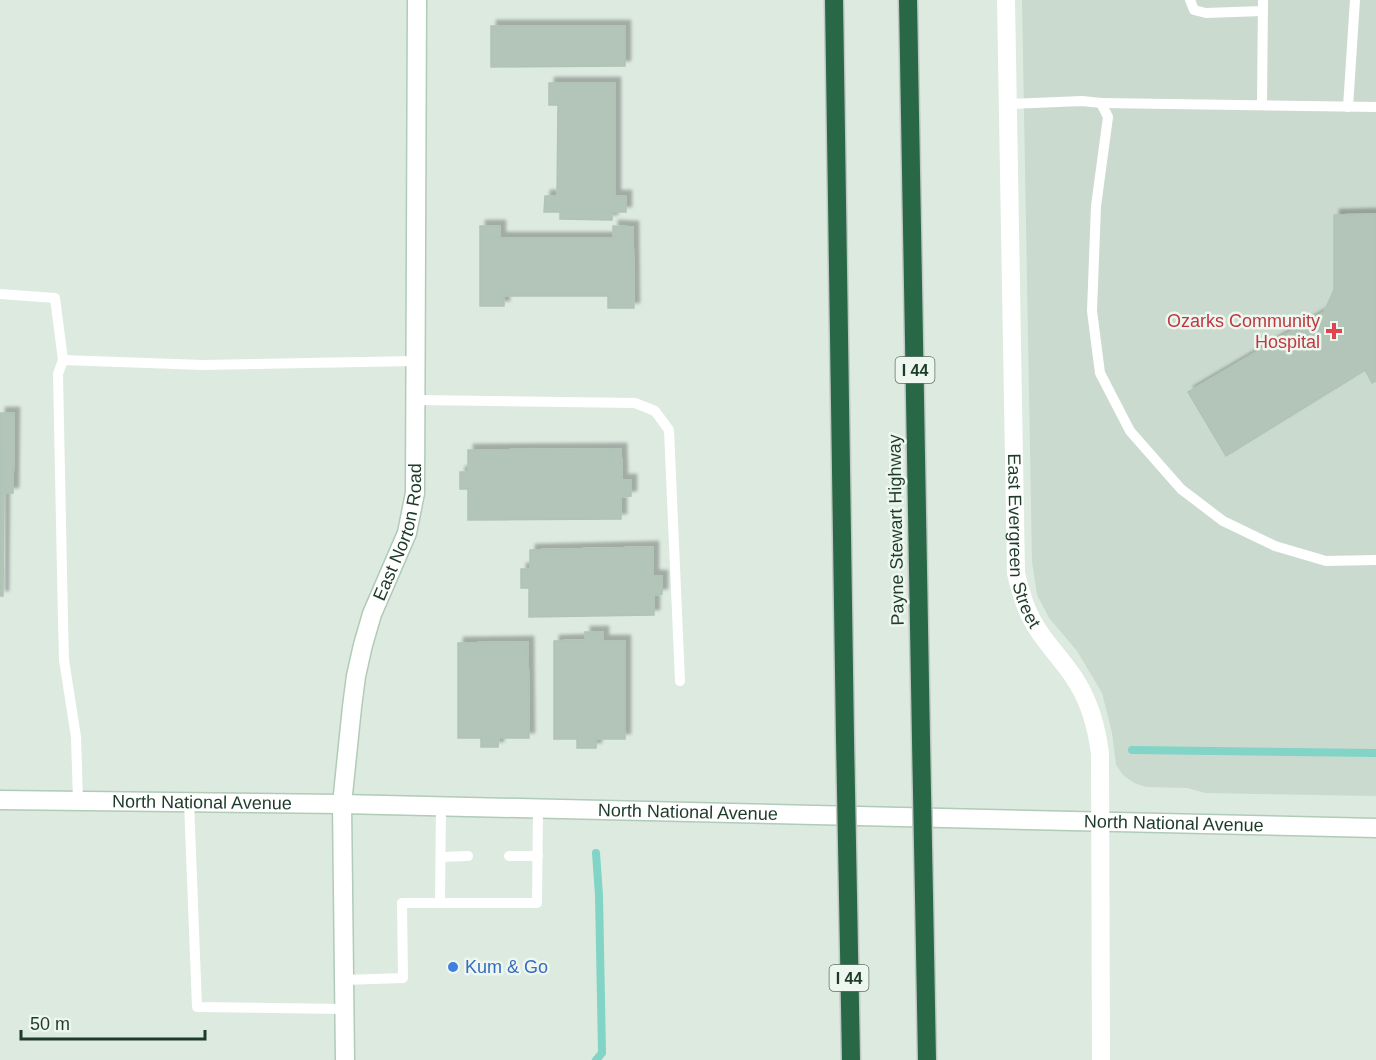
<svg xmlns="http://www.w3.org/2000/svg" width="1376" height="1060" font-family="Helvetica,sans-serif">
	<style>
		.built { fill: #cbdacf }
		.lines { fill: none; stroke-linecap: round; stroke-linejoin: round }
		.stream { stroke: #81d4c6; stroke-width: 8 }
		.building { fill: #b3c5b8; stroke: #b0c4b5; stroke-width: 1.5; filter: url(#shadow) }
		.secondary-casing { stroke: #b0cbb8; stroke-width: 21 }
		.motorway-casing { stroke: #c0c8c3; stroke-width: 21 }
		.service { stroke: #fff; stroke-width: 10 }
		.minor { stroke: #fff; stroke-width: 18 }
		.secondary { stroke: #fff; stroke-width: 18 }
		.motorway { stroke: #286847; stroke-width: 18 }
		.motorway-bridge-casing { stroke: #c0c8c3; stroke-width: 21; stroke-linecap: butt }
		.motorway-bridge { stroke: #286847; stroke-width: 18 }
		.health-dot { fill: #e0444e; stroke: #eef7ef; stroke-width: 2 }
		.shop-dot { fill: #3f7fe0; stroke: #eef7ef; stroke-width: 2 }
		.labels { text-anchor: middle; stroke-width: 5; stroke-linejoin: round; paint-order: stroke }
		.shield { fill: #eef7ef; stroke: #5c7365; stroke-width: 1.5 }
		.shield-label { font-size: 16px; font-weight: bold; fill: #1e3b2a }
		.health-label { font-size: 18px; fill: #be3a42; stroke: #eef7ef; text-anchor: end }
		.street-label { font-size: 18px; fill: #1e3b2a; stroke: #eef7ef }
		.shop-label { font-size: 18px; fill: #366cbe; stroke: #eef7ef; text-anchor: start }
	</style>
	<defs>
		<filter id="shadow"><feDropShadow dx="5.5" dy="-5.5" stdDeviation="1.5" flood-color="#0004"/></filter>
	</defs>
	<rect width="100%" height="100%" fill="#ddeae0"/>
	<path class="built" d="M 1022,0 L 1376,0 L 1376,796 L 1205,793 L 1187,788 L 1146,787 L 1134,783 L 1123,775 L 1116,765 L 1112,733 L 1102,693 L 1077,651 L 1049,618 L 1037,595 L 1032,562 Z"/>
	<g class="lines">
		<g class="stream">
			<path d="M 1132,750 L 1376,753"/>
			<path d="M 596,1060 L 602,1053 L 599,895 L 596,853"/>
		</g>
	</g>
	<g class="building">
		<path d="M 491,26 L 625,26 L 625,66 L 491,67 Z"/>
		<path d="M 549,83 L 615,83 L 615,196 L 626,196 L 626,212 L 612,212 L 612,220 L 560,219 L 560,212 L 544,212 L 545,196 L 557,196 L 558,105 L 549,105 Z"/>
		<path d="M 1376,214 L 1376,381 L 1372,383 L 1365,370 L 1226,456 L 1188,392 L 1324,312 L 1334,290 L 1334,215 Z"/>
		<path d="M 480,226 L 500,226 L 500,238 L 613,238 L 613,226 L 633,227 L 634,308 L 608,308 L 608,296 L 504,296 L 504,306 L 480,306 Z"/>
		<path d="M 0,413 L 14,413 L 13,493 L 4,493 L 3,596 L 0,596 Z"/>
		<path d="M 621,449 L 622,480 L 631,480 L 631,496 L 621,497 L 621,519 L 468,520 L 468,489 L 460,489 L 460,472 L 468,472 L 468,450 Z"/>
		<path d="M 653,547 L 653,576 L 662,576 L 662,594 L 654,595 L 654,615 L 529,617 L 529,588 L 521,588 L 521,569 L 530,569 L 530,550 Z"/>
		<path d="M 585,632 L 603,632 L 603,641 L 625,641 L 625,739 L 596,739 L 596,748 L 577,748 L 577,739 L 554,739 L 554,641 L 585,640 Z"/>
		<path d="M 528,642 L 529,738 L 499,738 L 498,747 L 481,747 L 481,738 L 458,738 L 458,643 Z"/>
	</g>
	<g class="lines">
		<defs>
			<g id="secondary">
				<path id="s2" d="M 0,800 L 342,804 L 1376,828"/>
				<path id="s3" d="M 345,1060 L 342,804 L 352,707 L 356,676 L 363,645 L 372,614 L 407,533 L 415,493 L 417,0"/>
			</g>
			<g id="motorway">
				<path d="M 834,0 L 845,738"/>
				<path d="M 908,0 L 921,740"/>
				<path d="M 848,896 L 851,1060"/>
				<path d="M 924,896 L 927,1060"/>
			</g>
		</defs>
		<use href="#secondary" class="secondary-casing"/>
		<use href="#motorway" class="motorway-casing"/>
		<g class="service">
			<path d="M 1190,0 L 1194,10 L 1206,13 L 1263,11"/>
			<path d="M 1101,103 L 1376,107"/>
			<path d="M 1008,104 L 1082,101 L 1101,103 L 1108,117 L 1096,206 L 1092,311 L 1100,373 L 1130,431 L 1181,489 L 1223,521 L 1275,546 L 1326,561 L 1376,560"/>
			<path d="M 1262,105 L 1263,0"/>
			<path d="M 1348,107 L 1355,0"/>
			<path d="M 0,294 L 55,298 L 63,360"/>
			<path d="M 416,400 L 635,403 L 655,411 L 669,430 L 680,681"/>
			<path d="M 78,801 L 76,737 L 64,660 L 63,621 L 58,374 L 63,360 L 203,365 L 416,361"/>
			<path d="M 189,802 L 197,1007 L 345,1009"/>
			<path d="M 509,856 L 538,856"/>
			<path d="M 441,857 L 468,856"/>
			<path d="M 440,902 L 441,806"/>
			<path d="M 344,980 L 403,978 L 402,903 L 537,903 L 538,808"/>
		</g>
		<path class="minor" id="s1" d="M 1006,0 L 1016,573 C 1020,591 1025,609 1035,625 C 1047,646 1066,663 1078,684 C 1091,706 1097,729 1100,754 L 1101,1060"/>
		<use href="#secondary" class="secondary"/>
		<use href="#motorway" class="motorway"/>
		<defs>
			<g id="motorway-bridge">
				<path d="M 845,738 L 848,896"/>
				<path d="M 921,740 L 924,896"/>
			</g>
		</defs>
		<use href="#motorway-bridge" class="motorway-bridge-casing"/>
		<use href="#motorway-bridge" class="motorway-bridge"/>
	</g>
	<path class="health-dot" d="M1331 322h6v6h6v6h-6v6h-6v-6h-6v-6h6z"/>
	<circle class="shop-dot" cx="453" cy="967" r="6"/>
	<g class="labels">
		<g class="shield">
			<rect x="895.5" y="357" width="39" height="26" rx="4.5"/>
			<rect x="829.5" y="965" width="39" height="26" rx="4.5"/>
		</g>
		<g class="shield-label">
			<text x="915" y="376">I 44</text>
			<text x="849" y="984">I 44</text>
		</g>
		<g class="health-label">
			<text x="1320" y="327">Ozarks Community<tspan x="1320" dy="21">Hospital</tspan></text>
		</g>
		<g class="street-label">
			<text transform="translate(896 530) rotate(-91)" y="6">Payne Stewart Highway</text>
			<text dy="6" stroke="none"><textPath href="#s3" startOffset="536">East Norton Road</textPath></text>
			<text dy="6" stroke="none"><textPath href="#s1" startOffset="542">East Evergreen Street</textPath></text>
			<text dy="6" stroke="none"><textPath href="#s2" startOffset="202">North National Avenue</textPath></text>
			<text dy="6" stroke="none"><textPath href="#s2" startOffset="688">North National Avenue</textPath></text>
			<text dy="6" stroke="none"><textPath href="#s2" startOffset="1174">North National Avenue</textPath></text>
		</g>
		<g class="shop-label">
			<text x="465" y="973">Kum &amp; Go</text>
		</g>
	</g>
	<path d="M21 1030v9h184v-9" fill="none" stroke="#1e3b2a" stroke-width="3"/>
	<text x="30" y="1030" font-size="18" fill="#1e3b2a" stroke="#eef7ef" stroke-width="4.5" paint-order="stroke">50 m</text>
</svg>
